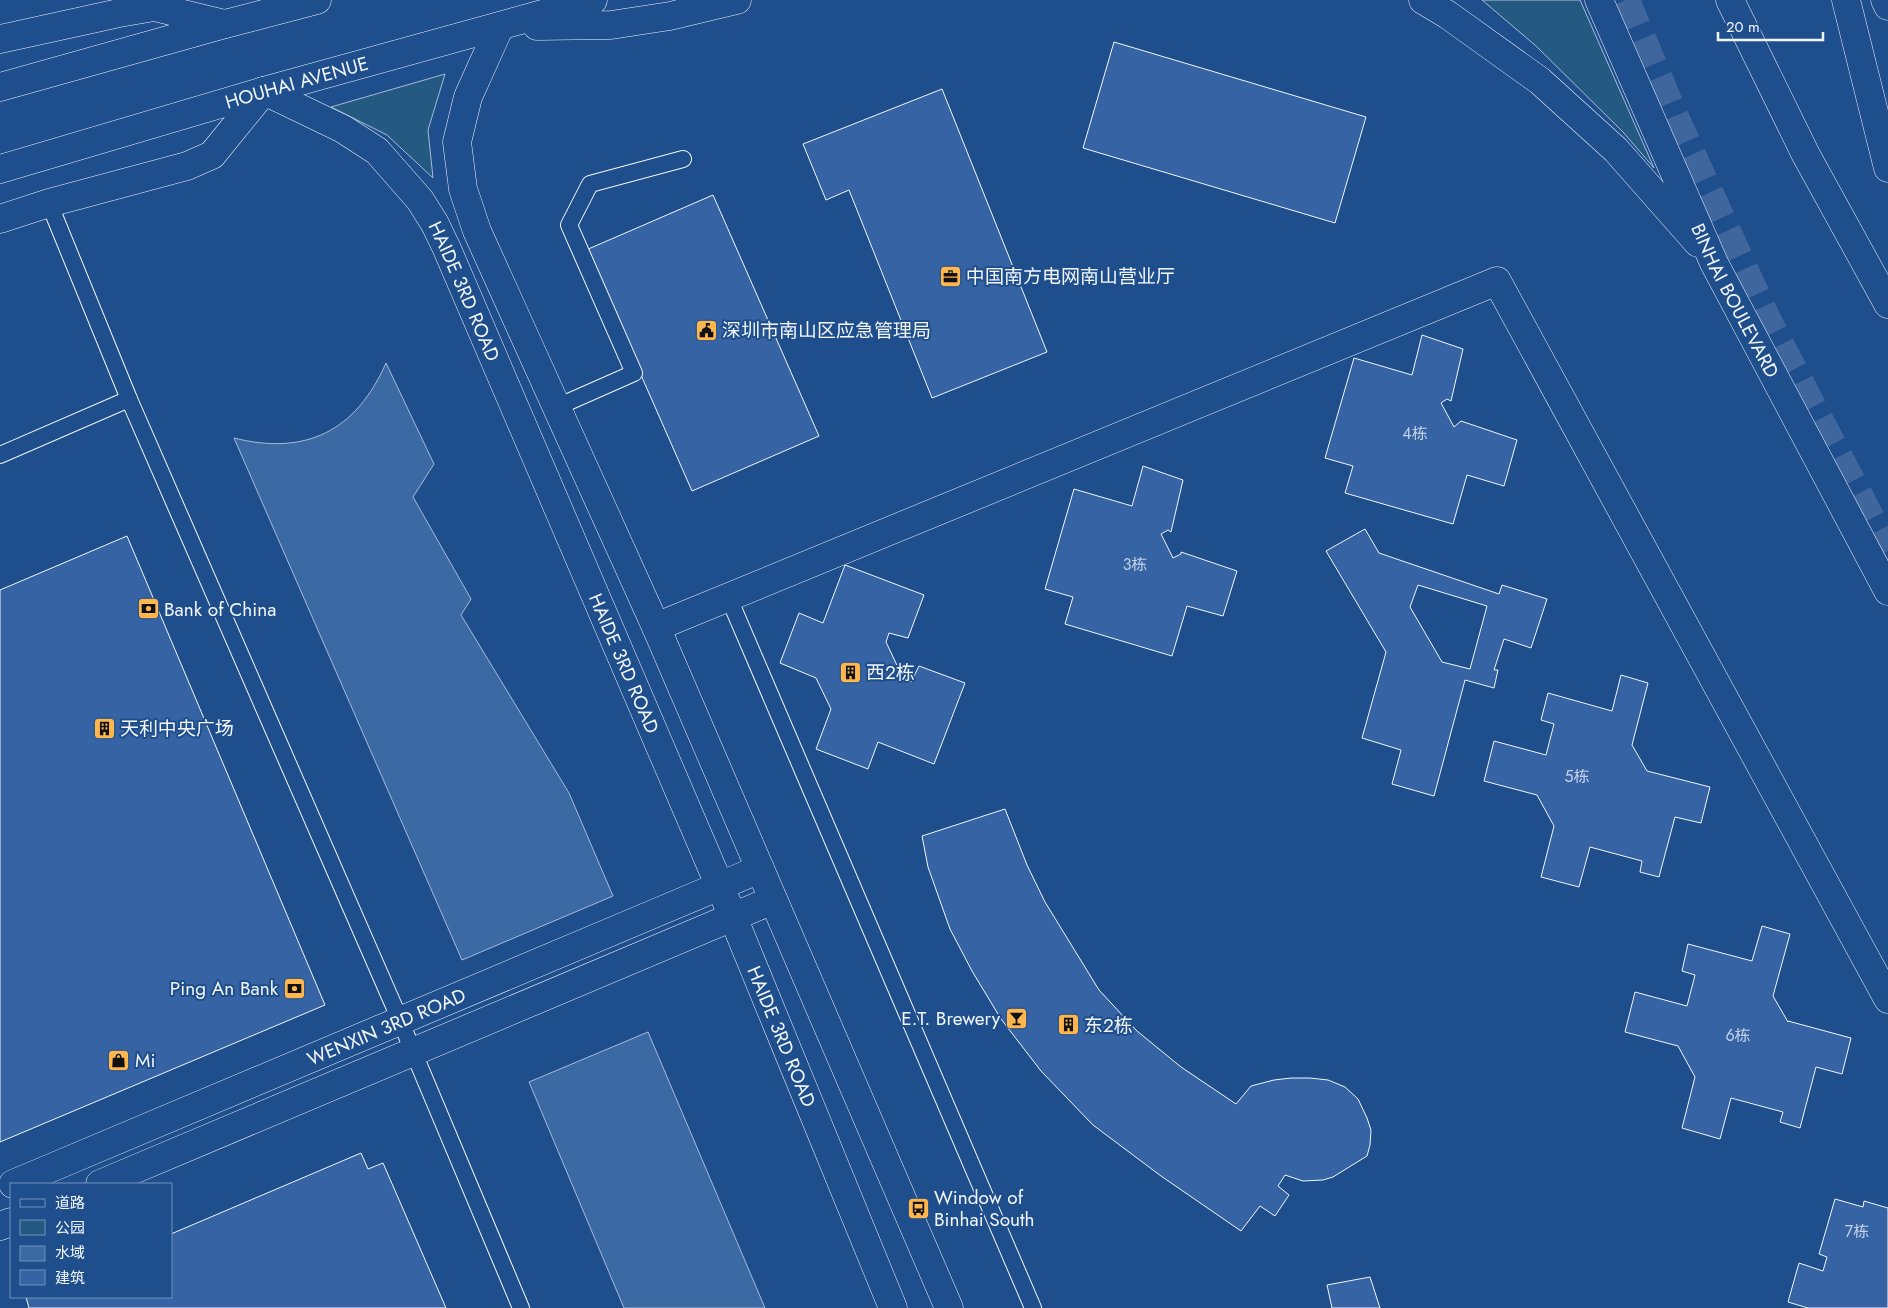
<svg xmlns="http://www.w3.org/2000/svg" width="1888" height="1308" font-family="Jost,'Noto Sans SC',sans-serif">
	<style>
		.green { fill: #245a82; stroke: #a8bbd7 }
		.water { fill: #3b69a3; stroke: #a8bbd7 }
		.building { fill: #3563a3; stroke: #f2f6ff; fill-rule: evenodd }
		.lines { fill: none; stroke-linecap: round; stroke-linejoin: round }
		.highway-tunnel { stroke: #3f679d; stroke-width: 28; stroke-dasharray: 28 14; stroke-linecap: butt }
		.lane-casing { stroke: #f2f6ff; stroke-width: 18 }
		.street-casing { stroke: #f2f6ff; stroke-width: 29 }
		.secondary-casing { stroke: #f2f6ff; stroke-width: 29 }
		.primary-casing { stroke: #f2f6ff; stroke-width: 29 }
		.highway-casing { stroke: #f2f6ff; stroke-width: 29 }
		.lane { stroke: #1f4e8c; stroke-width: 16 }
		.street { stroke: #1f4e8c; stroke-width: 28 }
		.secondary { stroke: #1f4e8c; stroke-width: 28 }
		.primary { stroke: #1f4e8c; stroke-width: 28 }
		.highway { stroke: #1f4e8c; stroke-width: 28 }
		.labels { text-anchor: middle; stroke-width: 4; stroke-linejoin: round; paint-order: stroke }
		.number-label { font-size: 16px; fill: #c3d1e8 }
		.street-label { font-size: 19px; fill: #f2f6ff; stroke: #1f4e8c }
		.poi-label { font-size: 19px; fill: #f2f6ff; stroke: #1f4e8c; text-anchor: start }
	</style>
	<rect width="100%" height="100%" fill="#1f4e8c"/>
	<g class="green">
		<path d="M 1482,0 L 1580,0 L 1654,168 L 1623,132 L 1536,46 Z"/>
		<path d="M 445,74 L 428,130 L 433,178 L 387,135 L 331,107 Z"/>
	</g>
	<g class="water">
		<path d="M 386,363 L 434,464 L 413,497 L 471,599 L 461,615 L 569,793 L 613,896 L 462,960 L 234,438 C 306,456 356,431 386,363 Z"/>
		<path d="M 648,1032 L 765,1308 L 624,1308 L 529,1082 Z"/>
	</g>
	<g class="building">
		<path d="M 1114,42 L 1366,117 L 1335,223 L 1083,148 Z"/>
		<path d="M 942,89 L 1047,352 L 932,398 L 849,190 L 826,200 L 803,144 Z"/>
		<path d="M 713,195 L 819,436 L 692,491 L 586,250 Z"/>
		<path d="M 1422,335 L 1463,349 L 1451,401 L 1447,399 L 1441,403 L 1454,427 L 1461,421 L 1517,440 L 1504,486 L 1467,475 L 1453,524 L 1345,493 L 1353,466 L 1325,458 L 1354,358 L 1412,375 Z"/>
		<path d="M 1143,466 L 1183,480 L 1171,532 L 1168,530 L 1161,534 L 1173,558 L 1181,554 L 1181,552 L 1237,571 L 1223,616 L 1187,606 L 1172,656 L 1065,624 L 1073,597 L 1045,589 L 1074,489 L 1132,506 Z"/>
		<path d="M 1365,529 L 1379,553 L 1499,594 L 1502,585 L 1547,599 L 1531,648 L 1504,639 L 1494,670 L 1498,670 L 1494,688 L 1465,680 L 1434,796 L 1392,784 L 1401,750 L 1362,738 L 1386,652 L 1326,551 ZM 1418,585 L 1487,606 L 1470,669 L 1442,662 L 1410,607 Z"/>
		<path d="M 127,536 L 325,1005 L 0,1142 L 0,590 Z"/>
		<path d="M 845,565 L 924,595 L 908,638 L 889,633 L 886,642 L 903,678 L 911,682 L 919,666 L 965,683 L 934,764 L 878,742 L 868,769 L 816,749 L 831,709 L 816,678 L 780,663 L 799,613 L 823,623 Z"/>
		<path d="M 1621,675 L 1648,683 L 1632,745 L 1647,771 L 1710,787 L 1701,823 L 1675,817 L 1659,877 L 1640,872 L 1642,861 L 1590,847 L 1579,887 L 1541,877 L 1554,826 L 1537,795 L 1484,781 L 1494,741 L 1546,755 L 1554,724 L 1541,720 L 1548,693 L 1612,711 Z"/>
		<path d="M 1005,809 L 1027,865 L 1045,902 L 1099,990 L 1137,1031 L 1181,1067 L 1236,1104 L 1251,1086 L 1274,1080 L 1291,1078 L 1310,1078 L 1328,1080 L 1345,1087 L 1358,1099 L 1367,1118 L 1371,1130 L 1370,1145 L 1367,1156 L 1333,1177 L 1323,1180 L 1303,1181 L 1285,1175 L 1278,1186 L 1289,1195 L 1275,1216 L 1260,1206 L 1241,1231 L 1161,1176 L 1093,1125 L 1041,1071 L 1001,1019 L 972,971 L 950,929 L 928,867 L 922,836 Z"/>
		<path d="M 1762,926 L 1790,934 L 1773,996 L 1788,1022 L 1788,1021 L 1851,1038 L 1842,1074 L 1816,1067 L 1800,1128 L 1780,1122 L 1783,1112 L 1731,1098 L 1720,1139 L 1682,1128 L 1695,1077 L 1678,1046 L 1625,1032 L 1635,992 L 1687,1006 L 1695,975 L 1682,971 L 1688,944 L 1752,961 Z"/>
		<path d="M 361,1153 L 368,1169 L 383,1163 L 446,1308 L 29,1308 L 26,1297 L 171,1297 L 171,1234 Z"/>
		<path d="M 1835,1199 L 1863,1207 L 1864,1201 L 1888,1208 L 1888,1308 L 1808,1308 L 1788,1302 L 1799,1263 L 1823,1271 L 1827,1257 L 1819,1254 Z"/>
		<path d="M 1370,1277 L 1380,1308 L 1332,1308 L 1327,1285 Z"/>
	</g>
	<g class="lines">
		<path class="highway-tunnel" d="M 1626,0 L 1675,117 L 1767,319 L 1888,551"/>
		<defs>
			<g id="lane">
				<path d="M 49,203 L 129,399 L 400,1020 L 521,1308"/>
				<path d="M 557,407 L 634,373 L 569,225 L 590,184 L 683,159"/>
				<path d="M 0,455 L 129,399"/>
				<path d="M 728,596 L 1033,1308"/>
			</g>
			<g id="street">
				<path d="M 0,39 L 119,13 L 154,7 L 225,24"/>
				<path d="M 0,219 L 49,203 L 187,166 L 212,155 L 264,91"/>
				<path d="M 656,627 L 1497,281 L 1888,999"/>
				<path id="s1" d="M 13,1184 L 760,869"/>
				<path d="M 100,1184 L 773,900"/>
				<path d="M 0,1226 L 11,1222"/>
			</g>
			<g id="secondary">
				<path d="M 500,26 L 468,97 L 457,142 L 463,189 L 477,231 L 656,627 L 949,1308"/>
				<path id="s2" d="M 264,91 L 343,129 L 377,151 L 420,200 L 435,224 L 447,249 L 733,917 L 893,1308"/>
			</g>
			<g id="primary">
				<path d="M 1423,0 L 1448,15 L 1540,81 L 1616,150 L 1698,243"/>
				<path id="s3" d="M 1599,0 L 1714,263 L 1888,591"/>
				<path d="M 1885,0 L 1888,6"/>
				<path d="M 537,26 L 611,25 L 670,16 L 737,0"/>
				<path d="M 0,87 L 225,24 L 317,0"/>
				<path id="s4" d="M 0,169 L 264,91 L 593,0"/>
			</g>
			<g id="highway">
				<path d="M 1730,0 L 1806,155 L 1888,304"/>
				<path d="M 1846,0 L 1888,168"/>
			</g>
		</defs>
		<use href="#lane" class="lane-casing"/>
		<use href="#street" class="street-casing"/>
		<use href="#secondary" class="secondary-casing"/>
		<use href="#primary" class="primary-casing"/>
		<use href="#highway" class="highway-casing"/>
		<use href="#lane" class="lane"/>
		<use href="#street" class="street"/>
		<use href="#secondary" class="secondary"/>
		<use href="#primary" class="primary"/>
		<use href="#highway" class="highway"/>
	</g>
	<defs>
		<symbol id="office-square" viewBox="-11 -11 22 22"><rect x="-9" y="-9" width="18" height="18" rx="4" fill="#ffb74d" stroke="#1f4e8c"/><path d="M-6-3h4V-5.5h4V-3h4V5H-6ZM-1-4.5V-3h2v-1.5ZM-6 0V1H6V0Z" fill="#111"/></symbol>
		<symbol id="civic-square" viewBox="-11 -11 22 22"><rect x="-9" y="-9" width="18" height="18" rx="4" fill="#ffb74d" stroke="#1f4e8c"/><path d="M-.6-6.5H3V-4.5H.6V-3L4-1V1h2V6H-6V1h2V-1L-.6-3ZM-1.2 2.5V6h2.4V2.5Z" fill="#111"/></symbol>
		<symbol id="bank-square" viewBox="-11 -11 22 22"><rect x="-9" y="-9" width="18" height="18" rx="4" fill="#ffb74d" stroke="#1f4e8c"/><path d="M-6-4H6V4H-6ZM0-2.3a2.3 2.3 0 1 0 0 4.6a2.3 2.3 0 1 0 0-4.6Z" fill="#111"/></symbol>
		<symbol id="building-square" viewBox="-11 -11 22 22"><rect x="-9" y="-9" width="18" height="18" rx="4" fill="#ffb74d" stroke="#1f4e8c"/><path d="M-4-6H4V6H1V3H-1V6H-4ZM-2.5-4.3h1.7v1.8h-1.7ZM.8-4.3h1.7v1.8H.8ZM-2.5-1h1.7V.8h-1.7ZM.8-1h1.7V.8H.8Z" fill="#111"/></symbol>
		<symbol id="bar-square" viewBox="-11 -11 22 22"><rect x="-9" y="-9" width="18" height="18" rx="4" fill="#ffb74d" stroke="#1f4e8c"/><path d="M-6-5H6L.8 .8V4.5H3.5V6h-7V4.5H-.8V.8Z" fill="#111"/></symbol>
		<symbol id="shop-square" viewBox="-11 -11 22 22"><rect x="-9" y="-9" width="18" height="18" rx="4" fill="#ffb74d" stroke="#1f4e8c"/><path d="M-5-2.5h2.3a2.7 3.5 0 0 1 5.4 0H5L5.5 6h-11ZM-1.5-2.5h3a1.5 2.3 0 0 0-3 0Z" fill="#111"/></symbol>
		<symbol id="bus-square" viewBox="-11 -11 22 22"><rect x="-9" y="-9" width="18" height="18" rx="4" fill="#ffb74d" stroke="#1f4e8c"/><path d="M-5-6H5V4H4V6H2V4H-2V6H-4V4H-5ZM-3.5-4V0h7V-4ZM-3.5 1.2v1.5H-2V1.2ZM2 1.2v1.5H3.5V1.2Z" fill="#111"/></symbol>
	</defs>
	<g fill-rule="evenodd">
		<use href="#office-square" x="938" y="264" width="25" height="25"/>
		<use href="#civic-square" x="694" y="318" width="25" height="25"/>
		<use href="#bank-square" x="136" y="596" width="25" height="25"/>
		<use href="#building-square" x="838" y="660" width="25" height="25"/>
		<use href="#building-square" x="92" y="716" width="25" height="25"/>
		<use href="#bank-square" x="282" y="976" width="25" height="25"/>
		<use href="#bar-square" x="1004" y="1006" width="25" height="25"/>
		<use href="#building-square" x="1056" y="1012" width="25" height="25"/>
		<use href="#shop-square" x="106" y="1048" width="25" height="25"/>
		<use href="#bus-square" x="906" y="1196" width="25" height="25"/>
	</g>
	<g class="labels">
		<g class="number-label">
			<text x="1415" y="439">4栋</text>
			<text x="1135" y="570">3栋</text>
			<text x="1577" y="782">5栋</text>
			<text x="1738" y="1041">6栋</text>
			<text x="1857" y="1237">7栋</text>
		</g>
		<g class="street-label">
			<text dy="7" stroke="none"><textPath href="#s4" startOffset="309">HOUHAI AVENUE</textPath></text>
			<text dy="7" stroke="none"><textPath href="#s2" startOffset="295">HAIDE 3RD ROAD</textPath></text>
			<text dy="7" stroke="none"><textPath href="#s3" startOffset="330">BINHAI BOULEVARD</textPath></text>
			<text dy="7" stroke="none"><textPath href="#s2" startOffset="700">HAIDE 3RD ROAD</textPath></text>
			<text dy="7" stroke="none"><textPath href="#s1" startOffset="405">WENXIN 3RD ROAD</textPath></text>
			<text dy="7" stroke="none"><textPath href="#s2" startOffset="1105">HAIDE 3RD ROAD</textPath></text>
		</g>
		<g class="poi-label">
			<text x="966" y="283">中国南方电网南山营业厅</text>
			<text x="722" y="337">深圳市南山区应急管理局</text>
			<text x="164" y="616">Bank of China</text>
			<text x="866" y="679">西2栋</text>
			<text x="120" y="735">天利中央广场</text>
			<text x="278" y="995" text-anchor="end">Ping An Bank</text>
			<text x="1000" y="1025" text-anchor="end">E.T. Brewery</text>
			<text x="1084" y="1032">东2栋</text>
			<text x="135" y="1067">Mi</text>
			<text x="934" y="1204">Window of<tspan x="934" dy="22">Binhai South</tspan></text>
		</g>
	</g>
	<rect x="10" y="1183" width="162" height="115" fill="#1f4e8c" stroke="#7391ba"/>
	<rect x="20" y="1199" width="25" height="8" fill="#1f4e8c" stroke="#7391ba"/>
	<text x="55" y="1208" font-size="15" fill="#f2f6ff">道路</text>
	<rect x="20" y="1220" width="25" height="15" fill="#245a82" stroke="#7391ba"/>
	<text x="55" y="1233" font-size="15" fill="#f2f6ff">公园</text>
	<rect x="20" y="1246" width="25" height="15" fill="#3b69a3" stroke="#7391ba"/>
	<text x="55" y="1258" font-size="15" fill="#f2f6ff">水域</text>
	<rect x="20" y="1270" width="25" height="15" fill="#3563a3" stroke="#7391ba"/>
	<text x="55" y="1283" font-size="15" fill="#f2f6ff">建筑</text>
	<path d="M1718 32v8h105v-8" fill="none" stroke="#f2f6ff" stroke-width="2.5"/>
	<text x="1726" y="32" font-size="15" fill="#f2f6ff" stroke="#1f4e8c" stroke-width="4" paint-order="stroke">20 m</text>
</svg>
